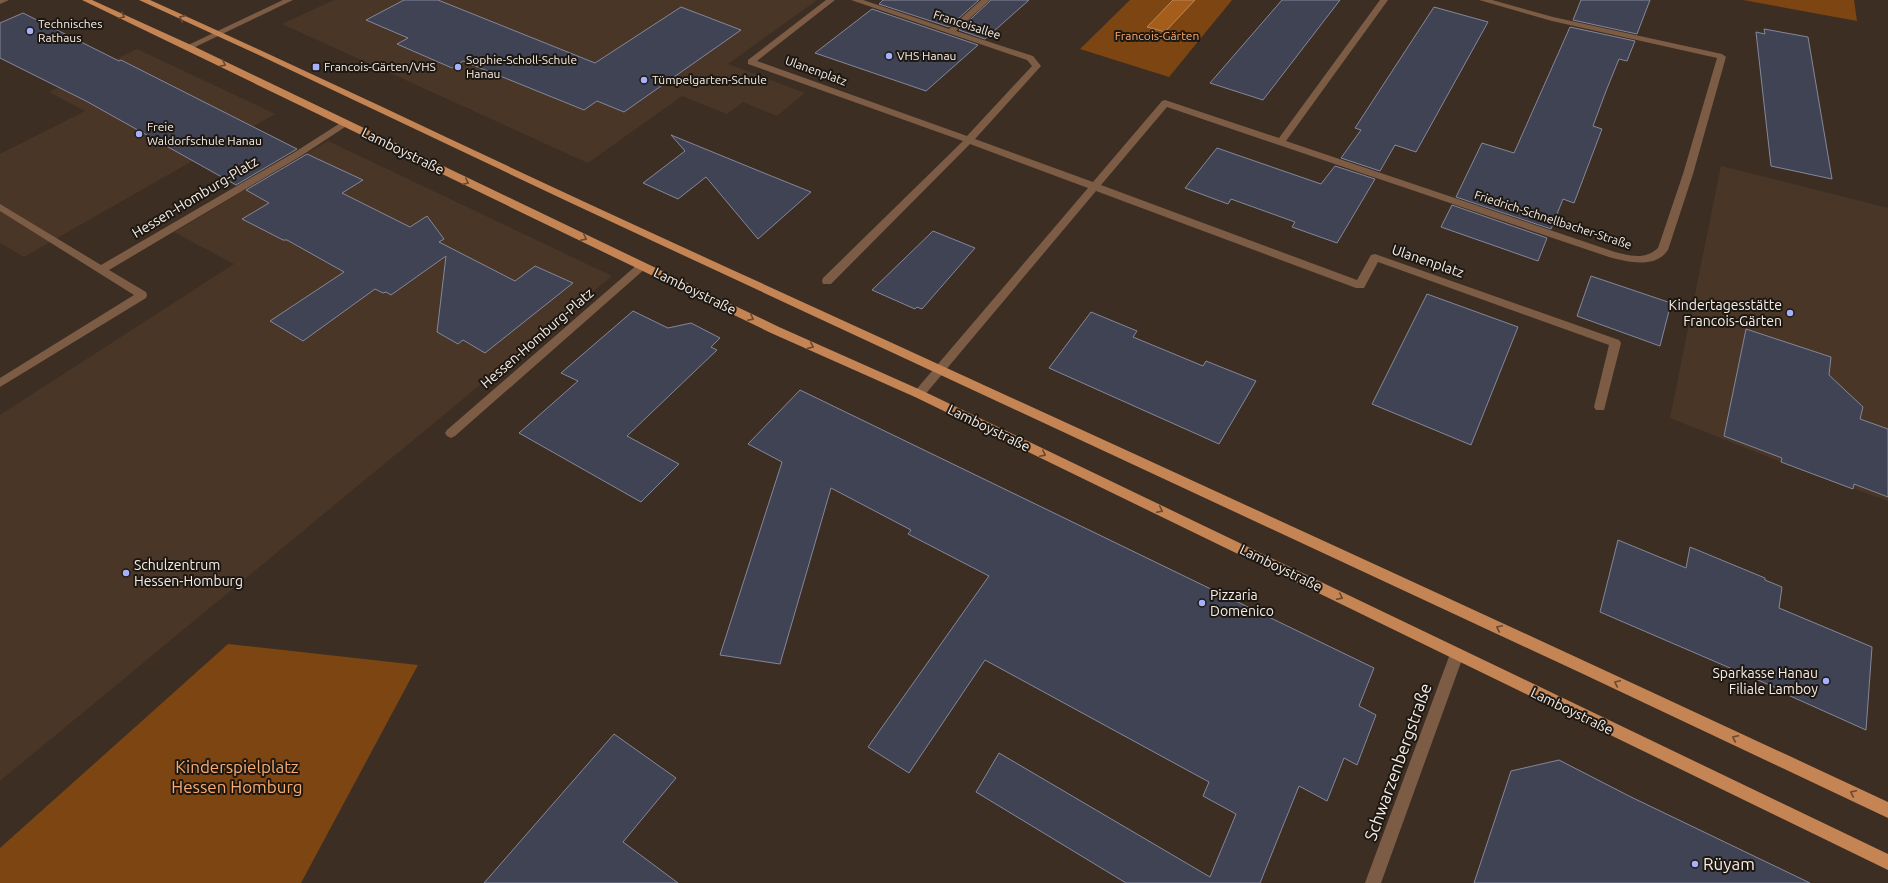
<svg xmlns="http://www.w3.org/2000/svg" width="1888" height="883" font-family="Ubuntu,sans-serif">
	<style>
		.built { fill: #4a3627 }
		.green { fill: #7d4512 }
		.water { fill: #a55d1c; stroke: #be8859 }
		.building { fill: #404354; stroke: #84879a }
		.lines { fill: none; stroke-linecap: round; stroke-linejoin: round }
		.minor { fill: #7c5c45; fill-rule: evenodd }
		.major { fill: #c48454; fill-rule: evenodd }
		.oneway { stroke: #694930 }
		.poi-dot { fill: #a6b1fc; stroke: #1e1813; stroke-width: 1.5 }
		.labels { text-anchor: middle; stroke-width: 4; stroke-linejoin: round; paint-order: stroke }
		.far-poi-label { font-size: 12px; fill: #f7ede6; stroke: #1e1813; text-anchor: start }
		.far-street-label { font-size: 12px; fill: #f7ede6; stroke: #1e1813 }
		.far-park-label { font-size: 12px; fill: #faab6f; stroke: #1e1813 }
		.street-label { font-size: 14px; fill: #f7ede6; stroke: #1e1813 }
		.poi-label { font-size: 14px; fill: #f7ede6; stroke: #1e1813; text-anchor: end }
		.near-street-label { font-size: 17px; fill: #f7ede6; stroke: #1e1813 }
		.near-park-label { font-size: 17px; fill: #faab6f; stroke: #1e1813 }
		.near-poi-label { font-size: 17px; fill: #f7ede6; stroke: #1e1813; text-anchor: start }
	</style>
	<rect width="100%" height="100%" fill="#3d2e23"/>
	<g class="built">
		<path d="M 334,0 L 817,0 L 728,64 L 805,93 L 777,116 L 743,102 L 727,114 L 682,96 L 588,163 L 282,24 Z"/>
		<path d="M 137,49 L 275,114 L 24,257 L 0,243 L 0,154 L 85,111 L 49,92 Z"/>
		<path d="M 328,141 L 612,276 L 0,781 L 0,415 L 234,264 L 174,232 Z"/>
		<path d="M 1721,166 L 1888,208 L 1888,501 L 1781,462 L 1670,418 Z"/>
	</g>
	<g class="green">
		<path d="M 1130,0 L 1232,0 L 1169,77 L 1080,49 Z"/>
		<path d="M 1743,0 L 1854,0 L 1857,21 Z"/>
		<path d="M 228,644 L 418,665 L 301,883 L 0,883 L 0,848 Z"/>
	</g>
	<path class="water" d="M 1173,0 L 1195,0 L 1165,32 L 1147,27 Z"/>
	<g class="building">
		<path d="M 404,0 L 438,0 L 595,63 L 681,7 L 741,30 L 624,112 L 597,101 L 584,110 L 463,61 L 452,68 L 397,44 L 408,38 L 366,20 Z"/>
		<path d="M 883,0 L 979,0 L 949,27 L 879,4 Z"/>
		<path d="M 991,0 L 1029,0 L 985,39 L 959,30 Z"/>
		<path d="M 1282,0 L 1340,0 L 1263,100 L 1210,83 Z"/>
		<path d="M 1581,0 L 1650,0 L 1637,34 L 1573,20 Z"/>
		<path d="M 1434,7 L 1488,22 L 1416,152 L 1395,145 L 1380,171 L 1341,158 L 1361,130 L 1355,128 Z"/>
		<path d="M 872,9 L 978,45 L 926,91 L 815,53 Z"/>
		<path d="M 23,13 L 119,61 L 121,60 L 297,149 L 236,185 L 86,101 L 0,58 L 0,23 Z"/>
		<path d="M 1570,27 L 1635,41 L 1627,61 L 1619,59 L 1606,91 L 1593,126 L 1602,129 L 1574,203 L 1563,199 L 1551,229 L 1456,197 L 1482,143 L 1514,153 Z"/>
		<path d="M 1764,29 L 1808,37 L 1832,179 L 1771,166 L 1756,32 L 1765,34 Z"/>
		<path d="M 671,135 L 759,171 L 811,192 L 758,239 L 706,177 L 678,199 L 643,183 L 685,151 Z"/>
		<path d="M 1217,148 L 1321,184 L 1335,166 L 1375,179 L 1337,243 L 1292,227 L 1295,222 L 1231,199 L 1228,204 L 1185,188 Z"/>
		<path d="M 307,154 L 363,180 L 342,193 L 410,227 L 427,216 L 444,239 L 439,242 L 515,281 L 535,266 L 573,283 L 485,353 L 463,340 L 458,344 L 437,332 L 446,256 L 391,295 L 386,292 L 383,293 L 375,289 L 303,341 L 270,321 L 344,272 L 287,240 L 283,240 L 242,219 L 269,203 L 246,190 Z"/>
		<path d="M 1452,205 L 1547,238 L 1538,261 L 1441,227 Z"/>
		<path d="M 933,231 L 975,248 L 922,309 L 917,307 L 915,309 L 872,290 Z"/>
		<path d="M 1591,276 L 1671,303 L 1660,346 L 1577,316 Z"/>
		<path d="M 1427,294 L 1518,327 L 1471,445 L 1372,404 Z"/>
		<path d="M 633,311 L 668,328 L 691,323 L 720,338 L 711,347 L 717,350 L 627,436 L 679,464 L 641,502 L 519,433 L 578,381 L 561,373 Z"/>
		<path d="M 1091,312 L 1137,331 L 1133,337 L 1203,366 L 1206,361 L 1256,381 L 1219,444 L 1049,368 Z"/>
		<path d="M 1746,329 L 1831,357 L 1829,375 L 1863,407 L 1860,419 L 1888,429 L 1888,497 L 1854,484 L 1853,489 L 1781,462 L 1782,458 L 1724,436 Z"/>
		<path d="M 800,390 L 1374,668 L 1359,706 L 1376,715 L 1357,765 L 1344,758 L 1327,801 L 1299,786 L 1260,883 L 1126,883 L 976,792 L 999,753 L 1210,877 L 1236,814 L 1203,796 L 1209,782 L 985,660 L 909,773 L 868,747 L 989,576 L 908,534 L 911,530 L 831,488 L 780,664 L 720,655 L 782,462 L 748,444 Z"/>
		<path d="M 1618,540 L 1686,568 L 1690,547 L 1765,578 L 1765,580 L 1782,587 L 1779,608 L 1872,647 L 1866,730 L 1788,695 L 1788,693 L 1600,612 Z"/>
		<path d="M 614,734 L 676,778 L 623,842 L 678,883 L 484,883 Z"/>
		<path d="M 1559,760 L 1631,797 L 1810,883 L 1474,883 L 1511,771 Z"/>
	</g>
	<g class="lines">
		<g class="minor">
			<path d="M 0,0 L 9,0 L 0,4 Z"/>
			<path d="M 283,0 L 293,0 L 191,49 L 185,49 L 184,47 Z"/>
			<path d="M 826,0 L 835,0 L 757,61 L 967,136 L 1032,66 L 1027,60 L 851,0 L 863,0 L 949,29 L 981,0 L 990,0 L 956,31 L 1033,56 L 1041,66 L 975,139 L 1093,182 L 1162,101 L 1165,100 L 1279,138 L 1380,0 L 1388,0 L 1286,141 L 1615,252 C 1631,256 1645,260 1658,248 L 1683,174 L 1717,58 L 1552,21 L 1479,0 L 1492,0 L 1553,17 L 1722,54 L 1726,57 L 1693,174 L 1668,250 C 1655,269 1628,262 1609,257 L 1167,107 L 1101,185 L 1357,280 L 1371,255 L 1375,254 L 1619,340 L 1621,343 L 1604,410 L 1596,410 L 1594,407 L 1609,345 L 1378,262 L 1364,288 L 1356,288 L 1096,191 L 923,397 L 915,397 L 913,394 L 915,391 L 1088,188 L 970,144 L 831,284 L 823,284 L 822,281 L 823,278 L 963,141 L 748,64 L 748,60 Z"/>
			<path d="M 345,120 L 350,123 L 348,125 L 301,156 L 109,270 L 146,292 L 147,295 L 146,298 L 0,387 L 0,378 L 134,295 L 0,211 L 0,204 L 101,265 L 295,152 Z"/>
			<path d="M 642,263 L 646,264 L 647,266 L 646,268 L 455,436 L 451,438 L 447,436 L 445,433 L 447,430 L 638,264 Z"/>
			<path d="M 1457,648 L 1462,650 L 1464,654 L 1381,883 L 1365,883 L 1450,654 L 1452,650 Z"/>
		</g>
		<g class="major">
			<path d="M 82,0 L 92,0 L 191,45 L 779,327 L 923,391 L 1888,854 L 1888,870 L 915,397 L 771,333 Z"/>
			<path d="M 139,0 L 150,0 C 322,77 492,160 665,239 C 1073,426 1481,612 1888,802 L 1888,818 L 1581,673 L 571,203 L 263,57 Z"/>
		</g>
	</g>
	<defs><path id="oneway-chevron" d="M-2-3.5L2.5 0L-2 3.5" fill="none" stroke-width="1.6" stroke-linecap="round" stroke-linejoin="round"/></defs>
	<g class="oneway">
		<use href="#oneway-chevron" transform="translate(122 16) rotate(25)"/>
		<use href="#oneway-chevron" transform="translate(182 18) rotate(-156)"/>
		<use href="#oneway-chevron" transform="translate(223 64) rotate(26)"/>
		<use href="#oneway-chevron" transform="translate(466 182) rotate(26)"/>
		<use href="#oneway-chevron" transform="translate(584 238) rotate(26)"/>
		<use href="#oneway-chevron" transform="translate(751 318) rotate(26)"/>
		<use href="#oneway-chevron" transform="translate(811 346) rotate(24)"/>
		<use href="#oneway-chevron" transform="translate(1043 454) rotate(26)"/>
		<use href="#oneway-chevron" transform="translate(1160 510) rotate(26)"/>
		<use href="#oneway-chevron" transform="translate(1340 597) rotate(26)"/>
		<use href="#oneway-chevron" transform="translate(1499 628) rotate(-155)"/>
		<use href="#oneway-chevron" transform="translate(1617 683) rotate(-155)"/>
		<use href="#oneway-chevron" transform="translate(1735 738) rotate(-155)"/>
		<use href="#oneway-chevron" transform="translate(1853 793) rotate(-155)"/>
	</g>
	<g class="poi-dot">
		<circle cx="30" cy="31" r="4"/>
		<circle cx="889" cy="56" r="4"/>
		<rect x="312" y="63" width="8" height="8" rx="2"/>
		<circle cx="458" cy="67" r="4"/>
		<circle cx="644" cy="80" r="4"/>
		<circle cx="139" cy="134" r="4"/>
		<circle cx="1790" cy="313" r="4"/>
		<circle cx="126" cy="573" r="4"/>
		<circle cx="1202" cy="603" r="4"/>
		<circle cx="1826" cy="681" r="4"/>
		<circle cx="1695" cy="864" r="4"/>
	</g>
	<g class="labels">
		<g class="far-poi-label">
			<text x="38" y="28">Technisches<tspan x="38" dy="14">Rathaus</tspan></text>
			<text x="897" y="60">VHS Hanau</text>
			<text x="466" y="64">Sophie-Scholl-Schule<tspan x="466" dy="14">Hanau</tspan></text>
			<text x="324" y="71">Francois-Gärten/VHS</text>
			<text x="652" y="84">Tümpelgarten-Schule</text>
			<text x="147" y="131">Freie<tspan x="147" dy="14">Waldorfschule Hanau</tspan></text>
		</g>
		<g class="far-street-label">
			<text transform="translate(967 25) rotate(18)" y="4">Francoisallee</text>
			<text transform="translate(816 71) rotate(20)" y="4">Ulanenplatz</text>
			<text transform="translate(1553 220) rotate(18)" y="4">Friedrich-Schnellbacher-Straße</text>
		</g>
		<g class="far-park-label">
			<text x="1157" y="40">Francois-Gärten</text>
		</g>
		<g class="street-label">
			<text transform="translate(403 151) rotate(26)" y="5">Lamboystraße</text>
			<text transform="translate(195 197) rotate(-31)" y="5">Hessen-Homburg-Platz</text>
			<text transform="translate(1428 261) rotate(19)" y="5">Ulanenplatz</text>
			<text transform="translate(695 291) rotate(26)" y="5">Lamboystraße</text>
			<text transform="translate(537 338) rotate(-41)" y="5">Hessen-Homburg-Platz</text>
			<text transform="translate(989 428) rotate(26)" y="5">Lamboystraße</text>
			<text transform="translate(1281 568) rotate(26)" y="5">Lamboystraße</text>
			<text transform="translate(1572 711) rotate(26)" y="5">Lamboystraße</text>
		</g>
		<g class="poi-label">
			<text x="1782" y="310">Kindertagesstätte<tspan x="1782" dy="16">Francois-Gärten</tspan></text>
			<text x="134" y="570" text-anchor="start">Schulzentrum<tspan x="134" dy="16">Hessen-Homburg</tspan></text>
			<text x="1210" y="600" text-anchor="start">Pizzaria<tspan x="1210" dy="16">Domenico</tspan></text>
			<text x="1818" y="678">Sparkasse Hanau<tspan x="1818" dy="16">Filiale Lamboy</tspan></text>
		</g>
		<g class="near-street-label">
			<text transform="translate(1398 762) rotate(-70)" y="6">Schwarzenbergstraße</text>
		</g>
		<g class="near-park-label">
			<text x="237" y="773">Kinderspielplatz<tspan x="237" dy="20">Hessen Homburg</tspan></text>
		</g>
		<g class="near-poi-label">
			<text x="1703" y="870">Rüyam</text>
		</g>
	</g>
</svg>
